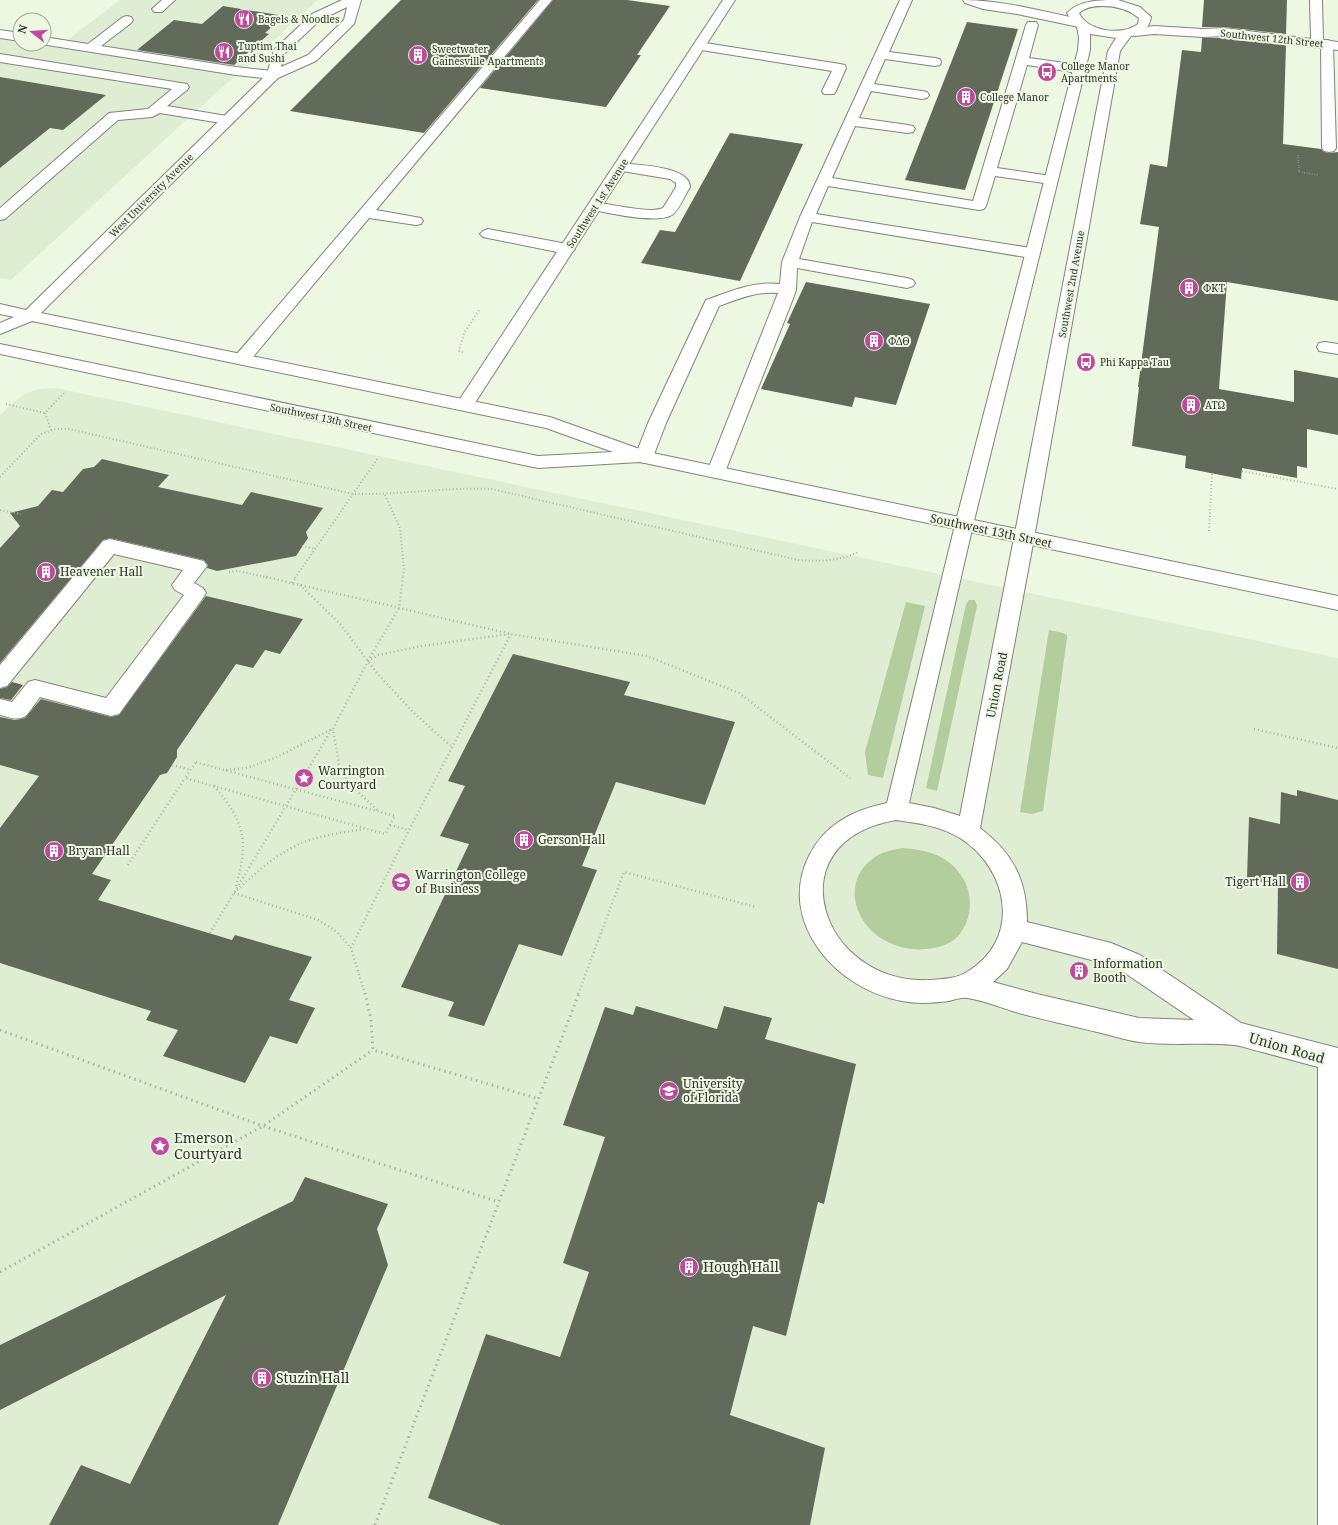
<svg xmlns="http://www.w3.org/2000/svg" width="1338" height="1525" font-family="'Noto Serif',serif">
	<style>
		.built { fill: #dfeed3 }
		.green { fill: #b4cd9c }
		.building { fill: #626b59 }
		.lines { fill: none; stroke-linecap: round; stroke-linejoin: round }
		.lane-casing { stroke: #7d8774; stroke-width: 2 }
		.street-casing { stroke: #7d8774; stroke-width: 2 }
		.secondary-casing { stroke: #7d8774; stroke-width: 2 }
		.primary-casing { stroke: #7d8774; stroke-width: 2 }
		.path-far3 { stroke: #acb5a5; stroke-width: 1.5; stroke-dasharray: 0.5 2; stroke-linecap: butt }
		.path-far2 { stroke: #acb5a5; stroke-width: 2; stroke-dasharray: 1 2.5; stroke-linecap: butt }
		.path-far1 { stroke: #acb5a5; stroke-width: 2.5; stroke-dasharray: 1 3; stroke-linecap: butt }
		.path { stroke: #acb5a5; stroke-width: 3; stroke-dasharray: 1.5 4; stroke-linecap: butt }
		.lane { fill: #fff; fill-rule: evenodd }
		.street { fill: #fff; fill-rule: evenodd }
		.secondary { fill: #fff; fill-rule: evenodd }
		.primary { fill: #fff; fill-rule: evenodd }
		.labels { text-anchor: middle; stroke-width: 4; stroke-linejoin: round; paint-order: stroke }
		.far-poi-label { font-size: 10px; fill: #2f332b; stroke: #edf8e3; text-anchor: start }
		.far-street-label { font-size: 10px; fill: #2f332b; stroke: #edf8e3 }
		.street-label { font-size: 12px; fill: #2f332b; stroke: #edf8e3 }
		.poi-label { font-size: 12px; fill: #2f332b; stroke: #edf8e3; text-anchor: start }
		.near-street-label { font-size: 14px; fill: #2f332b; stroke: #edf8e3 }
		.near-poi-label { font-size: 14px; fill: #2f332b; stroke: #edf8e3; text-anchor: start }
	</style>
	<rect width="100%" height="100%" fill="#edf8e3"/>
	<g class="built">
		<path d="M 120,0 L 318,0 L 11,280 L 0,278 L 0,38 L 20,41 L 20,44 L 36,44 L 108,56 L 58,47 Z"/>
		<path d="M 50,388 L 61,389 L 1338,658 L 1338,1525 L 0,1525 L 0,415 L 13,403 L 25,394 L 39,389 Z"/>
	</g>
	<g class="green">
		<path d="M 969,600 L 975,600 L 977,606 L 937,791 L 926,788 L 966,604 Z"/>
		<path d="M 906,602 L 925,606 L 883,778 L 868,775 L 865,752 Z"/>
		<path d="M 1049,630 L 1063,633 L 1067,635 L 1067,638 L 1043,811 L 1032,814 L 1020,812 Z"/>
		<path d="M 903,848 C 916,849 929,851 941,857 C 970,873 979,908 960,934 C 954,942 942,947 933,948 C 900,955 860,935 855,899 C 854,888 856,877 863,868 C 869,861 876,855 885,852 C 890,850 897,849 903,848 Z"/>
	</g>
	<g class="building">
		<path d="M 401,0 L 538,0 L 424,133 L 290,111 Z"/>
		<path d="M 553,0 L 627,0 L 670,6 L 637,55 L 641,55 L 606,107 L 480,88 Z"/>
		<path d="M 1204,0 L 1287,0 L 1286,34 L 1224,27 L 1202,27 Z"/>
		<path d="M 223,6 L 284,16 L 265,33 L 269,34 L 234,65 L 137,50 L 174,20 L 202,24 Z"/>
		<path d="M 967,22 L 1018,29 L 965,190 L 905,180 Z"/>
		<path d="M 1202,38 L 1224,38 L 1286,45 L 1283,144 L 1321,149 L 1324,152 L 1329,153 L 1338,152 L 1338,301 L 1227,282 L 1219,389 L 1294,402 L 1294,370 L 1338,378 L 1338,435 L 1307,429 L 1307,468 L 1297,466 L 1297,478 L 1242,468 L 1241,479 L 1185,468 L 1186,456 L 1132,446 L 1139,387 L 1138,387 L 1159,227 L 1140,224 L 1150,164 L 1167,167 L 1182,50 L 1201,52 Z"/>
		<path d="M 0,77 L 106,95 L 63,130 L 50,128 L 0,168 Z"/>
		<path d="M 730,133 L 803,144 L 740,281 L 641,263 L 660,230 L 675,232 Z"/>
		<path d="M 806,282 L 930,304 L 896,405 L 855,397 L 852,407 L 761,389 L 790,324 L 787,323 Z"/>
		<path d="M 102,459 L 169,475 L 158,487 L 242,505 L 251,492 L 323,508 L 306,532 L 308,538 L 296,556 L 217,571 L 207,568 L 208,565 L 204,560 L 110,538 L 103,540 L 0,663 L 0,548 L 20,526 L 10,513 L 38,506 L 52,490 L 63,492 L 83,469 L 94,467 Z"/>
		<path d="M 206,596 L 303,619 L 280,654 L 265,650 L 253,668 L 236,664 L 177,750 L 177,757 L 167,773 L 160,775 L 92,874 L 111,880 L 98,900 L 232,940 L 235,935 L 312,957 L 289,1000 L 315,1008 L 297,1044 L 270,1036 L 245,1083 L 163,1056 L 178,1030 L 146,1020 L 151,1011 L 0,963 L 0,828 L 39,776 L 0,765 L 0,717 L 15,720 L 25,718 L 41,699 L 111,717 L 119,715 Z"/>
		<path d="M 513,654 L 630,682 L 624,695 L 735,722 L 705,805 L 616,782 L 582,866 L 597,870 L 562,956 L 519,944 L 484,1026 L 448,1016 L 454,1002 L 401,987 L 469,844 L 440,836 L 465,786 L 448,781 Z"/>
		<path d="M 12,682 L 23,685 L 11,700 L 0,698 L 0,689 L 7,687 Z"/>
		<path d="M 1297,790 L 1338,800 L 1338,969 L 1277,954 L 1278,886 L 1247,878 L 1249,817 L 1280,824 L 1281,792 L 1297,796 Z"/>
		<path d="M 636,1006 L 717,1029 L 724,1006 L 772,1018 L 765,1039 L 856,1064 L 824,1204 L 818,1202 L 786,1336 L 753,1326 L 730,1415 L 825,1448 L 810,1525 L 501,1525 L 428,1498 L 486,1334 L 560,1357 L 589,1272 L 563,1263 L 605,1137 L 563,1125 L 605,1007 L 633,1015 Z"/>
		<path d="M 305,1177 L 388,1204 L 377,1229 L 388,1265 L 278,1525 L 49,1525 L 81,1465 L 130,1484 L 226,1295 L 0,1410 L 0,1345 L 293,1201 Z"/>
	</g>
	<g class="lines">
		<defs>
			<g id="lane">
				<path d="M 162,0 L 175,0 L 162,12 L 154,12 L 152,9 Z"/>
				<path d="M 540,0 L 552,0 L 376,210 L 421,218 L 423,221 L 421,224 L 416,225 L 369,218 L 248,363 L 242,364 L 236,363 L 234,359 L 236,355 Z"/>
				<path d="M 900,0 L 912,0 L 889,52 L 935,58 L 940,59 L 941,62 L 940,65 L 935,66 L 885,59 L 874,84 L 922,91 L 927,92 L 929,95 L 927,98 L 922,99 L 871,91 L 859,118 L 908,125 L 913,126 L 915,129 L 913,132 L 908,133 L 855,126 L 832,178 L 973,201 L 1026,25 L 1028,22 L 1036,22 L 1038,25 L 1029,58 L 1079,65 L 1084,66 L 1085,69 L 1084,72 L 1079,73 L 1027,65 L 997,168 L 1051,176 L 1056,177 L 1058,180 L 1056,183 L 1051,184 L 995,176 L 986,206 L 984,209 L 979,210 L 828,186 L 816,214 L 1031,248 L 1036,250 L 1039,253 L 1036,256 L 1031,258 L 812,222 L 799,259 L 907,278 L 913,280 L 915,283 L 913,286 L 907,288 L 797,268 L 796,290 L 794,296 L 725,472 L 722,476 L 716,478 L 710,476 L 707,472 L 778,293 C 756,291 739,299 719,306 L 666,423 L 653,457 L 650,461 L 644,463 L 638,461 L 635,457 L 648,423 L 706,300 C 731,291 753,281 780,284 L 782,262 L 800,217 Z"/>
				<path d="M 127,16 L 131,17 L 133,20 L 131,23 L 101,46 L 236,67 L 273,71 L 278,72 L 279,75 L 278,78 L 273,79 L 236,75 L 41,44 L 44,44 L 44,37 L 88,44 L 123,17 Z"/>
				<path d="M 0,30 L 20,33 L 20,41 L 0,38 Z"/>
				<path d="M 1327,40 L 1331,41 L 1333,44 L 1336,148 L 1334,151 L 1329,152 L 1324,151 L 1322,148 L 1321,44 L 1323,41 Z"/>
				<path d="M 699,42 L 840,64 L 845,65 L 846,68 L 836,91 L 834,94 L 824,94 L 822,91 L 832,71 L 695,49 L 693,46 L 695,43 Z"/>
				<path d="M 0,54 L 187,84 L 189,87 L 187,90 L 167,106 L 227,116 L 232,117 L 234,120 L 232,123 L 227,124 L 160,113 L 152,117 L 118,120 L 5,219 L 0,220 L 0,208 L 109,113 L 148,109 L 172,89 L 0,62 Z"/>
				<path d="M 621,163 C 637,165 690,166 690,187 C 685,195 679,210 672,215 C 657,224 607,213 590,209 L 588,206 L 590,203 L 595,202 C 610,204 651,214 663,208 L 676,187 L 676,183 L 670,179 L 616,170 L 614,167 L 616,164 Z"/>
				<path d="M 488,229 L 567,244 L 572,246 L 575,249 L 572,252 L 567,254 L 483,237 L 480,234 L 483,231 Z"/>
				<path d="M 1325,342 L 1338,344 L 1338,354 L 1319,351 L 1317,347 L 1319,343 Z"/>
			</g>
			<g id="street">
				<path d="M 723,0 L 735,0 L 471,409 L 465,410 L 459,409 L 456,405 Z"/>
				<path d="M 963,0 C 1002,0 1041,11 1079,19 L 1083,20 L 1085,23 L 1083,26 L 1079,27 L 1017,14 L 983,9 L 965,3 Z"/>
				<path d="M 1310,0 L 1322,0 L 1323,40 L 1338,42 L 1338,50 L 1224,36 L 1203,37 L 1154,34 L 1135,36 L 1131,35 L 1129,32 L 1131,29 L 1154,26 L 1203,29 L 1224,28 L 1311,39 Z"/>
				<path d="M 964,518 L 971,520 L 973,525 L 909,803 L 934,808 L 960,816 L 1014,538 L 1017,533 L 1024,531 L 1031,533 L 1034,538 L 980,828 C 1013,853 1027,880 1027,922 L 1111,943 L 1140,955 L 1241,1023 L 1338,1048 L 1338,1525 L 1318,1525 L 1318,1067 C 1299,1062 1281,1057 1262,1052 C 1253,1050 1243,1046 1234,1045 C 1202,1042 1170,1046 1139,1042 C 1125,1040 1111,1035 1097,1032 C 1068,1025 1040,1019 1012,1011 C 997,1006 982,1000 967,998 C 961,997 954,1000 949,1001 C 934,1003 917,1004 902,1001 C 837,990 776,922 809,856 C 825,824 853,810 887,803 L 955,525 L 957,520 ZM 896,820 C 918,823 940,826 960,838 C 1009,869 1022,939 967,972 C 956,979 942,979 929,980 C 821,985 772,841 896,820 ZM 1022,942 L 1107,964 L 1122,971 L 1194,1020 L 1139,1018 L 1037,994 L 993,982 L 1007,969 Z"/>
				<path d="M 110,539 L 204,561 L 207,566 L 194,583 L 203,588 L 206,593 L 203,598 L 119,714 L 111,716 L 40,697 C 24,718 27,723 0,715 L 0,699 L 12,702 L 28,682 L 35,680 L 106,698 L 184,595 L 175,590 L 172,585 L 183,570 L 114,554 L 7,686 L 0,688 L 0,665 L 103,541 Z"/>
			</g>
			<path id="secondary" d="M 1118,0 L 1140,7 L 1151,17 C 1149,29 1143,33 1131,36 L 1120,51 L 1034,538 L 1031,543 L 1024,545 L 1017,543 L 1014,538 L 1108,51 L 1116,38 L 1090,34 L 1090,50 L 973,525 L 971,530 L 964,532 L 957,530 L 955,525 L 1078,50 L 1079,38 L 1077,27 L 1073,24 L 1067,13 C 1079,0 1100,0 1118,0 ZM 1102,6 C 1116,6 1128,9 1139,18 L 1138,24 C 1122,36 1088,32 1079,13 C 1086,7 1093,6 1102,6 Z"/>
			<path id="primary" d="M 342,0 L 361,0 L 354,24 L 316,61 L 278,78 L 41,313 L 550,417 L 648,452 L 1338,596 L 1338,610 L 640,462 L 538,468 L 0,354 L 0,344 L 538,456 L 613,452 L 546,428 L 32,321 L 0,334 L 0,323 L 14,317 L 0,314 L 0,304 L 26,310 L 267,74 L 274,50 L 312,14 ZM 347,7 L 344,20 L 308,55 L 281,67 L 284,54 L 320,20 Z"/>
		</defs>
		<use href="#lane" class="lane-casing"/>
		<use href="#street" class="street-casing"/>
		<use href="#secondary" class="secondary-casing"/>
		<use href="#primary" class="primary-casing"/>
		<path class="path-far3" d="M 1298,155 L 1299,172 L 1319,175"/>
		<g class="path-far2">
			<path d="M 463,352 L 459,351 L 464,333 L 480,309"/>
			<path d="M 6,404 L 45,413 L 65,392"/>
			<path d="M 45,413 L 51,430"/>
			<path d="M 1242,471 L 1338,489"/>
			<path d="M 0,477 L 41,434 L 56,429 L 69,429 L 353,494 C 400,495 445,487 492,489 L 798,560 C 820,562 838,561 859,552"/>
			<path d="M 385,495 L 400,528 L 404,569 L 403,578"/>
			<path d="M 0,510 L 21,514"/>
			<path d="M 1209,531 L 1212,473"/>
			<path d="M 302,546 L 315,549"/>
			<path d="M 229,572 L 238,571 L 270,578"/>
			<path d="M 295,578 L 378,458"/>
		</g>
		<g class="path-far1">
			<path d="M 266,577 L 511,634 L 647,656 L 739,693 L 850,778"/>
			<path d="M 292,583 L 296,577"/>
			<path d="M 300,585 L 341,625 L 376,672 L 414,713 L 453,748"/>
			<path d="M 368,661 L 399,608 L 403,577"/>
			<path d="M 1254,729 L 1338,748"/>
			<path d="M 196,762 L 224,770 L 395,816 L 385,834 L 185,778 Z"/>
			<path d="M 172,765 L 191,770"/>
			<path d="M 226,770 L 247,768 L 275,758 L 332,729"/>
			<path d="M 214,786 C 246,823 249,843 235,889"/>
			<path d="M 377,810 L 348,782 L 339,764 L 333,729 L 368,661 L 378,655 L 422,646 L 509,634"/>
			<path d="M 390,825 L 409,830"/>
			<path d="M 128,865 L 185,778"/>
			<path d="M 237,890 C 260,869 283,848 313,839 C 329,834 347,832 364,829"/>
			<path d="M 234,893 L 318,920 L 337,932 L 351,948"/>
			<path d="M 210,933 L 332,729"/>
			<path d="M 365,994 L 351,948 L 409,830 L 511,634"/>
			<path d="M 578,994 L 624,872 L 756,907"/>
		</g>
		<g class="path">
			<path d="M 365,993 L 371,1019 L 373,1050 L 539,1099"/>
			<path d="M 0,1030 L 263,1126 L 499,1202"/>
			<path d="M 0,1272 L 263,1126 L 373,1050"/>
			<path d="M 375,1525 L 579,993"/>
		</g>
		<use href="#lane" class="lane"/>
		<use href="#street" class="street"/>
		<use href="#secondary" class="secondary"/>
		<use href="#primary" class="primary"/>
	</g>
	<defs>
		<symbol id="restaurant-disc" viewBox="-11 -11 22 22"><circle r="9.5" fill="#c0499f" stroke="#edf8e3"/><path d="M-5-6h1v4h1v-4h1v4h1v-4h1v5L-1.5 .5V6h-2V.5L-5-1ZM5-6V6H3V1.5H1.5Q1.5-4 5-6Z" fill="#fff"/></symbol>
		<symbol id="building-disc" viewBox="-11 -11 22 22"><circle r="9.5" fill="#c0499f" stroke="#edf8e3"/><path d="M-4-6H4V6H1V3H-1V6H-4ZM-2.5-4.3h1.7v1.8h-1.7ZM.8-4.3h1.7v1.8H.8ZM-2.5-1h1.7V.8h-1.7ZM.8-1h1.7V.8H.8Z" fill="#fff"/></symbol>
		<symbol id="bus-disc" viewBox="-11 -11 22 22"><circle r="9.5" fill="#c0499f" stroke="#edf8e3"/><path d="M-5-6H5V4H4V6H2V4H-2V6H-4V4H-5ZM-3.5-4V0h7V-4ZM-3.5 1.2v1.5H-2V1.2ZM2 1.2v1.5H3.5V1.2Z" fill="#fff"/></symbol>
		<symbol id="sight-disc" viewBox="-11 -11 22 22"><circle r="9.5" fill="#c0499f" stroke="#edf8e3"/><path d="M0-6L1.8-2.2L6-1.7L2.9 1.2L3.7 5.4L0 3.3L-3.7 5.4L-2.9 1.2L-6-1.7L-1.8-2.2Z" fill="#fff"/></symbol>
		<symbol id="university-disc" viewBox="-11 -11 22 22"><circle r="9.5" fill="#c0499f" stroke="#edf8e3"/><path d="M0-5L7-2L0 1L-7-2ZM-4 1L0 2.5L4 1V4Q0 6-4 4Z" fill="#fff"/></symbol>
	</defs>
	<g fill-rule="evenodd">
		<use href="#restaurant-disc" x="233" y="8" width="22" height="22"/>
		<use href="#restaurant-disc" x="213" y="41" width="22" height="22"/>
		<use href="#building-disc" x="407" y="44" width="22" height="22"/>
		<use href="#bus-disc" x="1036" y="61" width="22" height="22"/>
		<use href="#building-disc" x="955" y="86" width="22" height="22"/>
		<use href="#building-disc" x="1178" y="277" width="22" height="22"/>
		<use href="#building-disc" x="863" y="330" width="22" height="22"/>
		<use href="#bus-disc" x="1075" y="351" width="22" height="22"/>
		<use href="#building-disc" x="1180" y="394" width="22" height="22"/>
		<use href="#building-disc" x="35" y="561" width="22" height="22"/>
		<use href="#sight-disc" x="293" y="767" width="22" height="22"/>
		<use href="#building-disc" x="513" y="829" width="22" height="22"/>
		<use href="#building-disc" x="43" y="840" width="22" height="22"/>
		<use href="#university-disc" x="390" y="871" width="22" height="22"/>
		<use href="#building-disc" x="1289" y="871" width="22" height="22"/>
		<use href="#building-disc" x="1068" y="960" width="22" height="22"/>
		<use href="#university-disc" x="658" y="1080" width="22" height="22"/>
		<use href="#sight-disc" x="149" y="1135" width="22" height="22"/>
		<use href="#building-disc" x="678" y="1256" width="22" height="22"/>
		<use href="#building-disc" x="251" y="1367" width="22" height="22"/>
	</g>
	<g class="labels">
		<g class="far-poi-label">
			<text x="258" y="23">Bagels &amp; Noodles</text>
			<text x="238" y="50">Tuptim Thai<tspan x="238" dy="12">and Sushi</tspan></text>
			<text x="432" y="53">Sweetwater<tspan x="432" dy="12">Gainesville Apartments</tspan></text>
			<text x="1061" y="70">College Manor<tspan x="1061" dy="12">Apartments</tspan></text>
			<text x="980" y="101">College Manor</text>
			<text x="1203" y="292">ΦΚΤ</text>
			<text x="888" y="345">ΦΔΘ</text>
			<text x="1100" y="366">Phi Kappa Tau</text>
			<text x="1205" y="409">ΑΤΩ</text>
		</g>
		<g class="far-street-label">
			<text transform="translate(1272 38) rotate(6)" y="4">Southwest 12th Street</text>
			<text transform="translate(151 195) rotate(-45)" y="4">West University Avenue</text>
			<text transform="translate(597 203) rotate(-57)" y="4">Southwest 1st Avenue</text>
			<text transform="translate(1071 284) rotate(-80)" y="4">Southwest 2nd Avenue</text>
			<text transform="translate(321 417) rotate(12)" y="4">Southwest 13th Street</text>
		</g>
		<g class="street-label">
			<text transform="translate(991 531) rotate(12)" y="4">Southwest 13th Street</text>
			<text transform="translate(997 685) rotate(-79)" y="4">Union Road</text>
		</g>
		<g class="poi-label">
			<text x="60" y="576">Heavener Hall</text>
			<text x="318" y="775">Warrington<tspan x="318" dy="14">Courtyard</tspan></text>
			<text x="538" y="844">Gerson Hall</text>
			<text x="68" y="855">Bryan Hall</text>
			<text x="415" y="879">Warrington College<tspan x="415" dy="14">of Business</tspan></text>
			<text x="1286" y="886" text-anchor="end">Tigert Hall</text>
			<text x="1093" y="968">Information<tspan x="1093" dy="14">Booth</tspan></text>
			<text x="683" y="1088">University<tspan x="683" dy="14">of Florida</tspan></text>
		</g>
		<g class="near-street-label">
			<text transform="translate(1287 1048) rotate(16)" y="5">Union Road</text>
		</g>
		<g class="near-poi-label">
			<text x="174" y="1143">Emerson<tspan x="174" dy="16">Courtyard</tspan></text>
			<text x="703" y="1272">Hough Hall</text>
			<text x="276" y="1383">Stuzin Hall</text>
		</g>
	</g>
	<g transform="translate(32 32) rotate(287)"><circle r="19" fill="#edf8e3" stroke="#a1a999"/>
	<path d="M0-3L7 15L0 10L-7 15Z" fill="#c0499f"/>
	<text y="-6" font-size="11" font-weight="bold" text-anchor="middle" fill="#2f332b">N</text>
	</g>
</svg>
